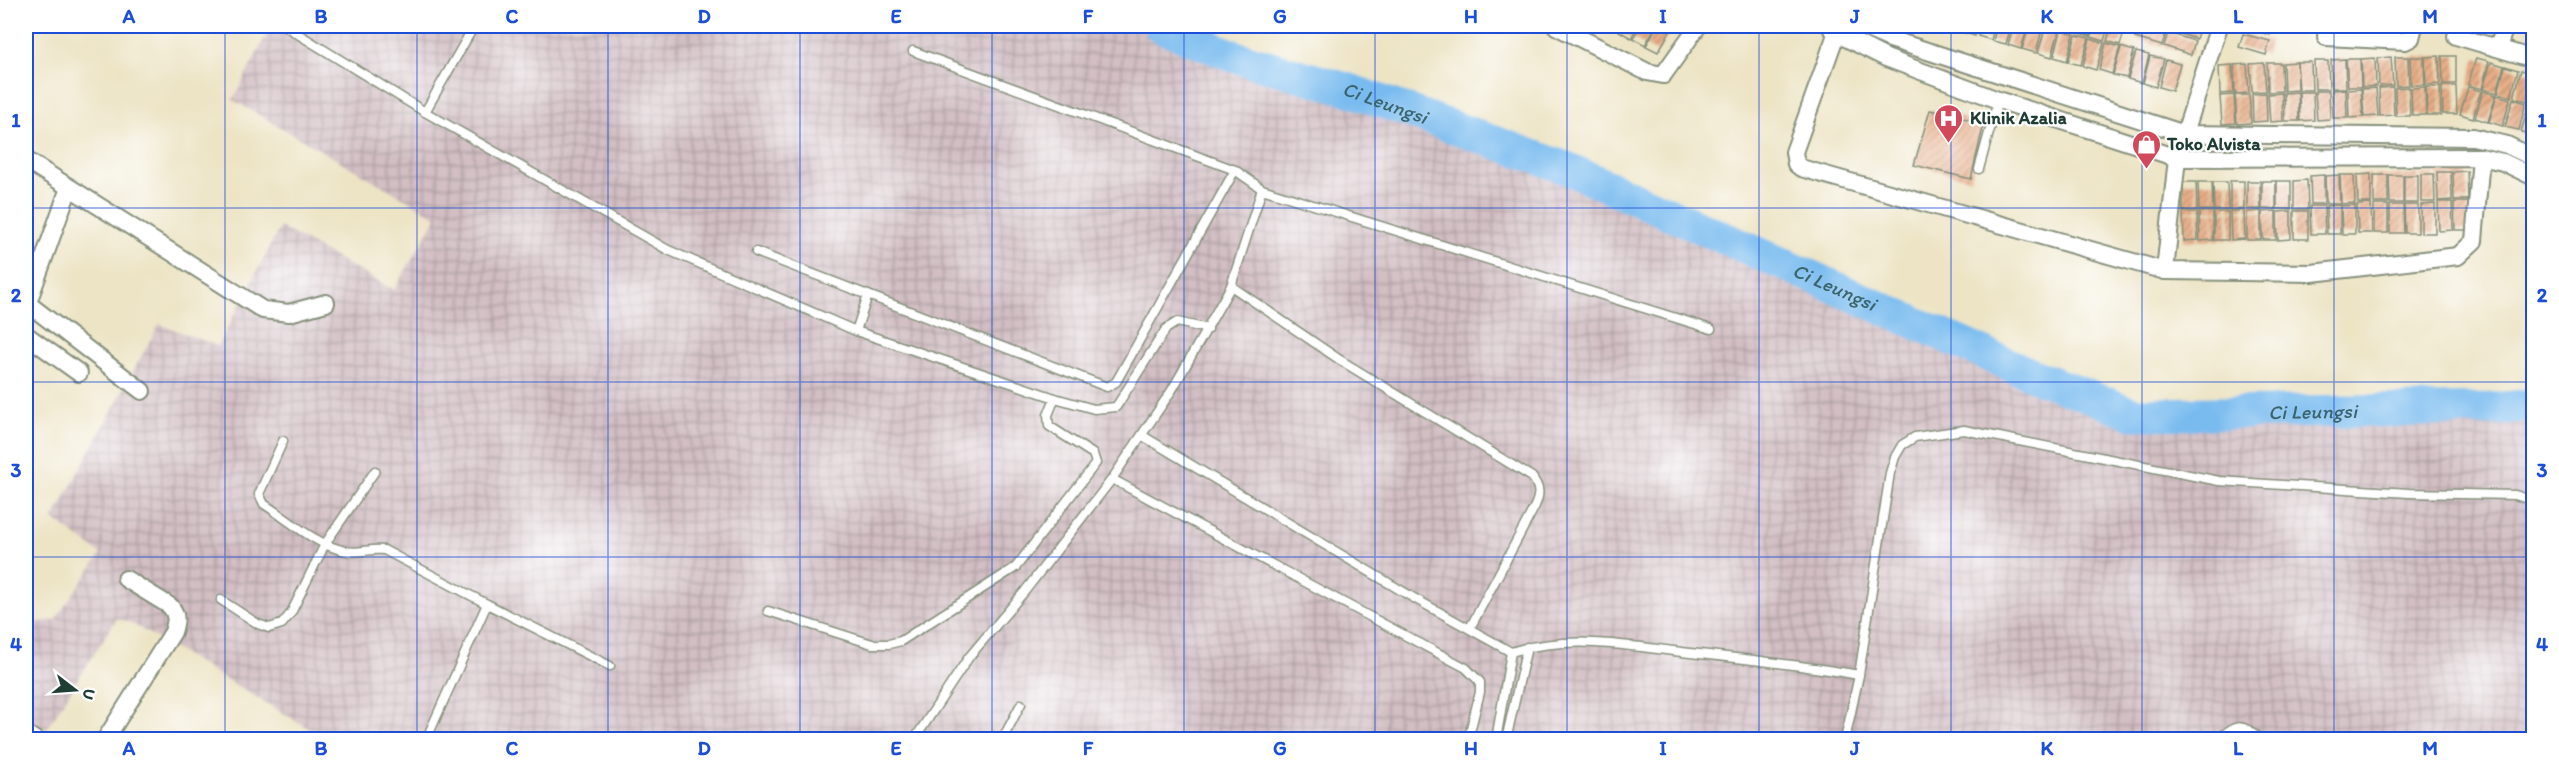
<svg xmlns="http://www.w3.org/2000/svg" width="2559" height="765" font-family="Itim,sans-serif">
	<style>
		.industrial { fill: url(#industrial-grid) }
		.lines { fill: none; stroke-linecap: round; stroke-linejoin: round }
		.river { stroke: #79bbef; stroke-width: 33 }
		.building { fill: url(#building-hatch) }
		.lane-casing { stroke: #86907c; stroke-width: 11 }
		.street-casing { stroke: #86907c; stroke-width: 20 }
		.lane { stroke: #fff; stroke-width: 8 }
		.street { stroke: #fff; stroke-width: 16 }
		.grid { fill: none; stroke: #1d4ed8; stroke-width: 1.5; stroke-opacity: 0.55 }
		.labels { text-anchor: middle; stroke-width: 4.5; stroke-linejoin: round; paint-order: stroke }
		.poi-label { font-size: 18px; font-weight: bold; fill: #1f3d34; stroke: #fff; text-anchor: start }
		.water-label { font-size: 20px; font-style: italic; fill: #3a636c; stroke: #fff }
		.neatline { fill: none; stroke: #1d4ed8; stroke-width: 2 }
		.grid-label { font-size: 20px; text-anchor: middle; font-weight: bold; fill: #1d4ed8 }
	</style>
	<defs>
		<pattern id="industrial-grid" width="8" height="8" patternUnits="userSpaceOnUse" patternTransform="scale(1.5)"><rect width="8" height="8" fill="#d2bec3"/><path d="M0 4h8M4 0v8" fill="none" stroke="#aa9c9f"/></pattern>
		<pattern id="building-hatch" width="6" height="6" patternUnits="userSpaceOnUse" patternTransform="scale(1.5)"><rect width="6" height="6" fill="#e8ae88"/><path d="M-1 1l2-2M0 6l6-6M5 7l2-2" fill="none" stroke="#bb8f70"/></pattern>
	</defs>
	<rect width="100%" height="100%" fill="#fff"/>
	<filter id="ink" filterUnits="userSpaceOnUse"><feTurbulence type="fractalNoise" baseFrequency=".0167" numOctaves="2"/><feDisplacementMap in="SourceGraphic" scale="12" xChannelSelector="R" yChannelSelector="G"/><feConvolveMatrix kernelMatrix="1 2 1 2 8 2 1 2 1" color-interpolation-filters="sRGB"/></filter>
	<filter id="wash" filterUnits="userSpaceOnUse"><feTurbulence type="fractalNoise" baseFrequency=".008" numOctaves="4" result="noise"/><feDisplacementMap in="SourceGraphic" scale="24" xChannelSelector="R" yChannelSelector="G"/><feGaussianBlur stdDeviation="1.35" result="paint"/><feColorMatrix in="noise" values="0 0 0 0 0 0 0 0 0 0 0 0 0 0 0 0 0 1.4 0 .05"/><feComposite in="paint" operator="in"/></filter>
	<g filter="url(#wash)">
		<rect width="100%" height="100%" fill="#ede4c5"/>
		<path class="industrial" d="M 271,26 L 1160,26 L 1236,57 L 1485,138 L 1730,240 L 2035,376 L 2134,414 L 2494,409 L 2533,405 L 2533,739 L 328,740 L 133,624 L 117,618 L 40,739 L 26,740 L 26,624 L 55,620 L 101,554 L 53,519 L 159,324 L 218,346 L 280,227 L 394,290 L 437,217 L 233,100 Z"/>
		<g class="lines">
			<path class="river" id="s1" d="M 1160,26 L 1236,57 L 1350,90 L 1569,169 L 2035,376 L 2135,414 L 2494,409 L 2534,405"/>
		</g>
		<g id="blocks">
			<g class="building">
				<path d="M 1622,26 L 1638,26 L 1631,38 L 1619,31 Z"/>
				<path d="M 1640,26 L 1656,26 L 1645,45 L 1633,38 Z"/>
				<path d="M 1657,26 L 1672,28 L 1658,52 L 1646,46 Z"/>
				<path d="M 1964,26 L 1978,26 L 1975,36 L 1962,32 Z"/>
				<path d="M 1981,26 L 1995,26 L 1991,40 L 1978,36 Z"/>
				<path d="M 1997,26 L 2011,26 L 2006,44 L 1993,41 Z"/>
				<path d="M 2013,26 L 2028,26 L 2021,49 L 2008,45 Z"/>
				<path d="M 2029,26 L 2043,26 L 2036,53 L 2022,49 Z"/>
				<path d="M 2046,26 L 2059,30 L 2052,57 L 2038,53 Z"/>
				<path d="M 2079,26 L 2093,26 L 2090,36 L 2076,32 Z"/>
				<path d="M 2094,26 L 2108,26 L 2104,41 L 2091,37 Z"/>
				<path d="M 2111,26 L 2126,26 L 2120,45 L 2107,41 Z"/>
				<path d="M 2139,26 L 2166,33 L 2162,46 L 2135,38 Z"/>
				<path d="M 2170,26 L 2200,26 L 2196,39 L 2169,30 Z"/>
				<path d="M 2241,26 L 2273,26 L 2270,35 Z"/>
				<path d="M 2061,30 L 2074,34 L 2067,61 L 2054,57 Z"/>
				<path d="M 2168,33 L 2195,41 L 2191,55 L 2164,46 Z"/>
				<path d="M 2243,34 L 2270,41 L 2266,55 L 2239,47 Z"/>
				<path d="M 2076,35 L 2089,38 L 2081,65 L 2068,62 Z"/>
				<path d="M 2090,39 L 2104,43 L 2096,70 L 2083,66 Z"/>
				<path d="M 2106,43 L 2120,47 L 2112,74 L 2099,70 Z"/>
				<path d="M 2121,47 L 2134,51 L 2127,78 L 2113,75 Z"/>
				<path d="M 2136,52 L 2149,55 L 2142,83 L 2128,79 Z"/>
				<path d="M 2150,56 L 2164,59 L 2156,87 L 2143,83 Z"/>
				<path d="M 2439,56 L 2440,84 L 2426,85 L 2425,57 Z"/>
				<path d="M 2442,56 L 2456,56 L 2456,84 L 2443,84 Z"/>
				<path d="M 2391,57 L 2393,85 L 2379,86 L 2378,58 Z"/>
				<path d="M 2395,57 L 2408,57 L 2409,85 L 2396,86 Z"/>
				<path d="M 2410,57 L 2424,57 L 2425,85 L 2411,85 Z"/>
				<path d="M 2375,58 L 2376,86 L 2362,87 L 2361,59 Z"/>
				<path d="M 2476,58 L 2489,61 L 2482,89 L 2468,85 Z"/>
				<path d="M 2345,59 L 2346,88 L 2332,88 L 2331,60 Z"/>
				<path d="M 2346,59 L 2360,59 L 2361,87 L 2348,87 Z"/>
				<path d="M 2166,60 L 2180,64 L 2172,91 L 2159,87 Z"/>
				<path d="M 2314,61 L 2328,61 L 2329,89 L 2315,89 Z"/>
				<path d="M 2297,62 L 2298,90 L 2284,91 L 2283,63 Z"/>
				<path d="M 2297,62 L 2311,62 L 2312,90 L 2299,90 Z"/>
				<path d="M 2491,62 L 2504,66 L 2497,93 L 2483,89 Z"/>
				<path d="M 2264,63 L 2266,91 L 2252,92 L 2250,64 Z"/>
				<path d="M 2267,63 L 2281,63 L 2282,91 L 2268,92 Z"/>
				<path d="M 2247,64 L 2249,93 L 2235,94 L 2234,65 Z"/>
				<path d="M 2232,65 L 2234,93 L 2220,94 L 2219,66 Z"/>
				<path d="M 2505,66 L 2518,70 L 2511,97 L 2498,93 Z"/>
				<path d="M 2521,70 L 2534,74 L 2527,101 L 2514,98 Z"/>
				<path d="M 2442,86 L 2456,86 L 2457,114 L 2443,114 Z"/>
				<path d="M 2393,87 L 2394,115 L 2380,116 L 2379,88 Z"/>
				<path d="M 2409,87 L 2410,116 L 2396,116 L 2395,88 Z"/>
				<path d="M 2425,87 L 2426,115 L 2412,115 L 2411,88 Z"/>
				<path d="M 2426,87 L 2440,87 L 2441,115 L 2427,115 Z"/>
				<path d="M 2468,87 L 2481,91 L 2473,118 L 2460,114 Z"/>
				<path d="M 2376,88 L 2378,116 L 2364,117 L 2362,89 Z"/>
				<path d="M 2346,89 L 2347,118 L 2333,118 L 2332,90 Z"/>
				<path d="M 2361,89 L 2363,117 L 2349,118 L 2348,90 Z"/>
				<path d="M 2315,91 L 2329,91 L 2330,119 L 2317,120 Z"/>
				<path d="M 2483,91 L 2496,95 L 2488,122 L 2475,118 Z"/>
				<path d="M 2298,92 L 2299,121 L 2285,121 L 2284,93 Z"/>
				<path d="M 2299,92 L 2313,92 L 2314,120 L 2300,121 Z"/>
				<path d="M 2266,93 L 2267,121 L 2253,122 L 2252,94 Z"/>
				<path d="M 2282,93 L 2283,121 L 2270,122 L 2268,94 Z"/>
				<path d="M 2234,95 L 2236,123 L 2222,124 L 2220,96 Z"/>
				<path d="M 2235,95 L 2249,95 L 2251,123 L 2237,124 Z"/>
				<path d="M 2497,95 L 2510,99 L 2503,126 L 2489,122 Z"/>
				<path d="M 2513,99 L 2526,103 L 2519,130 L 2505,127 Z"/>
				<path d="M 2529,105 L 2534,106 L 2534,135 L 2521,132 Z"/>
				<path d="M 1930,110 L 1984,123 L 1971,179 L 1914,165 Z"/>
				<path d="M 2467,171 L 2468,200 L 2454,200 L 2453,172 Z"/>
				<path d="M 2437,172 L 2451,172 L 2452,200 L 2438,201 Z"/>
				<path d="M 2371,174 L 2371,203 L 2358,203 L 2357,175 Z"/>
				<path d="M 2421,174 L 2434,174 L 2435,202 L 2421,202 Z"/>
				<path d="M 2324,175 L 2324,204 L 2311,204 L 2310,176 Z"/>
				<path d="M 2339,175 L 2340,204 L 2326,204 L 2325,176 Z"/>
				<path d="M 2340,175 L 2354,175 L 2355,203 L 2341,204 Z"/>
				<rect x="2374" y="175" width="14" height="28"/>
				<path d="M 2389,175 L 2403,175 L 2403,203 L 2390,203 Z"/>
				<rect x="2404" y="175" width="14" height="28"/>
				<path d="M 2307,180 L 2308,209 L 2294,209 L 2294,181 Z"/>
				<path d="M 2230,181 L 2244,181 L 2244,209 L 2230,210 Z"/>
				<path d="M 2247,181 L 2260,181 L 2261,209 L 2247,209 Z"/>
				<rect x="2262" y="181" width="14" height="28"/>
				<rect x="2277" y="181" width="14" height="28"/>
				<path d="M 2183,182 L 2196,182 L 2197,210 L 2183,211 Z"/>
				<path d="M 2198,182 L 2212,182 L 2213,210 L 2199,210 Z"/>
				<path d="M 2213,182 L 2227,182 L 2228,210 L 2214,210 Z"/>
				<path d="M 2438,202 L 2452,202 L 2453,230 L 2439,231 Z"/>
				<path d="M 2454,202 L 2468,202 L 2469,230 L 2455,230 Z"/>
				<path d="M 2371,204 L 2372,233 L 2358,233 L 2357,205 Z"/>
				<path d="M 2435,204 L 2435,233 L 2421,233 L 2421,205 Z"/>
				<path d="M 2340,205 L 2340,234 L 2327,234 L 2326,206 Z"/>
				<path d="M 2355,205 L 2355,234 L 2342,234 L 2341,206 Z"/>
				<rect x="2374" y="205" width="14" height="28"/>
				<path d="M 2390,205 L 2403,205 L 2404,233 L 2390,233 Z"/>
				<path d="M 2404,205 L 2418,205 L 2418,233 L 2405,233 Z"/>
				<path d="M 2310,206 L 2324,206 L 2325,234 L 2311,234 Z"/>
				<path d="M 2230,211 L 2244,211 L 2245,239 L 2231,240 Z"/>
				<path d="M 2261,211 L 2261,240 L 2247,240 L 2247,212 Z"/>
				<path d="M 2276,211 L 2276,240 L 2263,240 L 2262,212 Z"/>
				<path d="M 2291,211 L 2291,239 L 2278,240 L 2277,212 Z"/>
				<rect x="2294" y="211" width="14" height="28"/>
				<path d="M 2183,212 L 2197,212 L 2198,240 L 2184,241 Z"/>
				<path d="M 2199,212 L 2213,212 L 2213,240 L 2200,241 Z"/>
				<rect x="2214" y="212" width="14" height="28"/>
			</g>
		</g>
	</g>
	<g filter="url(#ink)">
		<use href="#blocks" fill-opacity="0" stroke="#86907c" stroke-width="1.5"/>
		<g class="lines">
			<defs>
				<g id="lane">
					<path d="M 285,26 L 425,112 L 668,250 L 856,331 L 1055,398 L 1094,409 L 1116,407 L 1166,329 L 1177,322 L 1208,329"/>
					<path d="M 913,51 L 1235,170 L 1262,189"/>
					<path d="M 425,112 L 474,26"/>
					<path d="M 1979,169 L 1998,100"/>
					<path d="M 756,252 L 1107,387 L 1116,382 L 1235,170"/>
					<path d="M 1231,286 L 1340,360 L 1532,477 C 1540,488 1540,494 1535,506 L 1470,628"/>
					<path d="M 856,331 L 868,295"/>
					<path d="M 1143,436 L 1412,597 L 1511,652 C 1569,634 1631,646 1690,653 C 1747,659 1803,665 1859,675 L 1890,473 L 1895,457 L 1902,445 L 1915,437 L 1964,430 L 2219,481 L 2409,493 L 2515,495 L 2534,501"/>
					<path d="M 283,441 L 259,494 L 264,504 C 289,520 317,546 346,551 C 358,554 371,548 384,550 L 487,604 L 426,740"/>
					<path d="M 1112,479 L 1466,668 L 1480,682 L 1480,692 L 1468,740"/>
					<path d="M 221,600 L 258,624 L 269,628 L 282,624 L 291,613 L 325,544 L 375,471"/>
					<path d="M 487,604 L 610,666"/>
					<path d="M 768,611 L 872,644 L 889,644 L 901,641 L 1016,567 L 1096,463 L 1093,454 L 1049,426 L 1048,415 L 1055,398"/>
					<path d="M 914,740 L 969,657 L 1025,591 L 1112,479 L 1172,390 L 1231,286 L 1262,189 L 1711,329"/>
					<path d="M 948,740 L 962,736 L 977,740"/>
					<path d="M 1002,740 L 1021,704"/>
					<path d="M 1496,740 L 1511,652"/>
					<path d="M 1506,740 L 1527,647"/>
					<path d="M 1845,740 L 1859,675"/>
					<path d="M 2218,740 C 2235,722 2244,724 2262,740"/>
				</g>
				<g id="street">
					<path d="M 1556,26 L 1647,72 L 1663,75 L 1698,26"/>
					<path d="M 1830,26 L 1836,33 L 1886,58 L 1998,100 L 2177,158 L 2481,157 L 2503,162 L 2534,177"/>
					<path d="M 1839,26 L 1794,152 L 1796,164 L 1801,168 L 2165,271"/>
					<path d="M 1860,26 L 1890,39 L 2185,134 L 2473,137 L 2507,145 L 2534,158"/>
					<path d="M 2219,26 L 2177,158 L 2165,271 L 2312,273 L 2458,256 L 2474,241 L 2481,157"/>
					<path d="M 2327,26 L 2326,37 L 2405,41 L 2411,38 L 2414,26"/>
					<path d="M 2456,36 L 2534,59"/>
					<path d="M 2498,48 L 2505,26"/>
					<path d="M 26,160 L 263,310 L 289,313 L 326,303"/>
					<path d="M 27,303 L 142,391"/>
					<path d="M 26,308 L 69,188"/>
					<path d="M 26,335 L 79,373"/>
					<path d="M 26,734 L 35,740"/>
					<path d="M 105,740 L 173,632 C 176,622 178,615 170,606 L 126,579"/>
				</g>
			</defs>
			<use href="#lane" class="lane-casing"/>
			<use href="#street" class="street-casing"/>
			<use href="#lane" class="lane"/>
			<use href="#street" class="street"/>
		</g>
	</g>
	<path class="grid" d="M 225,26 L 225,740M 417,26 L 417,740M 608,26 L 608,740M 800,26 L 800,740M 992,26 L 992,740M 1184,26 L 1184,740M 1375,26 L 1375,740M 1567,26 L 1567,740M 1759,26 L 1759,740M 1951,26 L 1951,740M 2142,26 L 2142,740M 2334,26 L 2334,740M 26,208 L 2534,208M 26,382 L 2534,382M 26,557 L 2534,557"/>
	<defs>
		<symbol id="hospital-pin" viewBox="-11 -11 22 30"><path d="M0 17L-7.5 6A9.5 9.5 0 1 1 7.5 6Z" fill="#d1495b" stroke="#fff"/><path d="M-5-5h3v3.5h4V-5h3V5h-3V1.5h-4V5h-3Z" fill="#fff"/></symbol>
		<symbol id="shop-pin" viewBox="-11 -11 22 30"><path d="M0 17L-7.5 6A9.5 9.5 0 1 1 7.5 6Z" fill="#d1495b" stroke="#fff"/><path d="M-5-2.5h2.3a2.7 3.5 0 0 1 5.4 0H5L5.5 6h-11ZM-1.5-2.5h3a1.5 2.3 0 0 0-3 0Z" fill="#fff"/></symbol>
	</defs>
	<g fill-rule="evenodd">
		<use href="#hospital-pin" x="1932" y="102" width="33" height="45"/>
		<use href="#shop-pin" x="2130" y="128" width="33" height="45"/>
	</g>
	<g class="labels">
		<g class="poi-label">
			<text x="1970" y="124">Klinik Azalia</text>
			<text x="2167" y="150">Toko Alvista</text>
		</g>
		<g class="water-label">
			<text dy="7" stroke="none"><textPath href="#s1" startOffset="238">Ci Leungsi</textPath></text>
			<text dy="7" stroke="none"><textPath href="#s1" startOffset="724">Ci Leungsi</textPath></text>
			<text dy="7" stroke="none"><textPath href="#s1" startOffset="1228">Ci Leungsi</textPath></text>
		</g>
	</g>
	<rect width="2559" height="765" fill="none" stroke="#fff" stroke-width="66"/>
	<g transform="translate(75 690) rotate(107)" stroke="#ffffff" stroke-width="4.5" paint-order="stroke">
	<path d="M0-4.5L10 22L0 15L-10 22Z" fill="#1f3d34"/>
	<text y="-9" font-size="16" font-weight="bold" text-anchor="middle" fill="#1f3d34">U</text>
	</g>
	<rect x="33" y="33" width="2493" height="699" class="neatline"/>
	<g class="grid-label">
		<text x="129" y="23">A</text>
		<text x="321" y="23">B</text>
		<text x="512" y="23">C</text>
		<text x="704" y="23">D</text>
		<text x="896" y="23">E</text>
		<text x="1088" y="23">F</text>
		<text x="1280" y="23">G</text>
		<text x="1471" y="23">H</text>
		<text x="1663" y="23">I</text>
		<text x="1855" y="23">J</text>
		<text x="2047" y="23">K</text>
		<text x="2238" y="23">L</text>
		<text x="2430" y="23">M</text>
		<text x="16" y="127">1</text>
		<text x="2542" y="127">1</text>
		<text x="16" y="302">2</text>
		<text x="2542" y="302">2</text>
		<text x="16" y="477">3</text>
		<text x="2542" y="477">3</text>
		<text x="16" y="651">4</text>
		<text x="2542" y="651">4</text>
		<text x="129" y="755">A</text>
		<text x="321" y="755">B</text>
		<text x="512" y="755">C</text>
		<text x="704" y="755">D</text>
		<text x="896" y="755">E</text>
		<text x="1088" y="755">F</text>
		<text x="1280" y="755">G</text>
		<text x="1471" y="755">H</text>
		<text x="1663" y="755">I</text>
		<text x="1855" y="755">J</text>
		<text x="2047" y="755">K</text>
		<text x="2238" y="755">L</text>
		<text x="2430" y="755">M</text>
	</g>
</svg>
